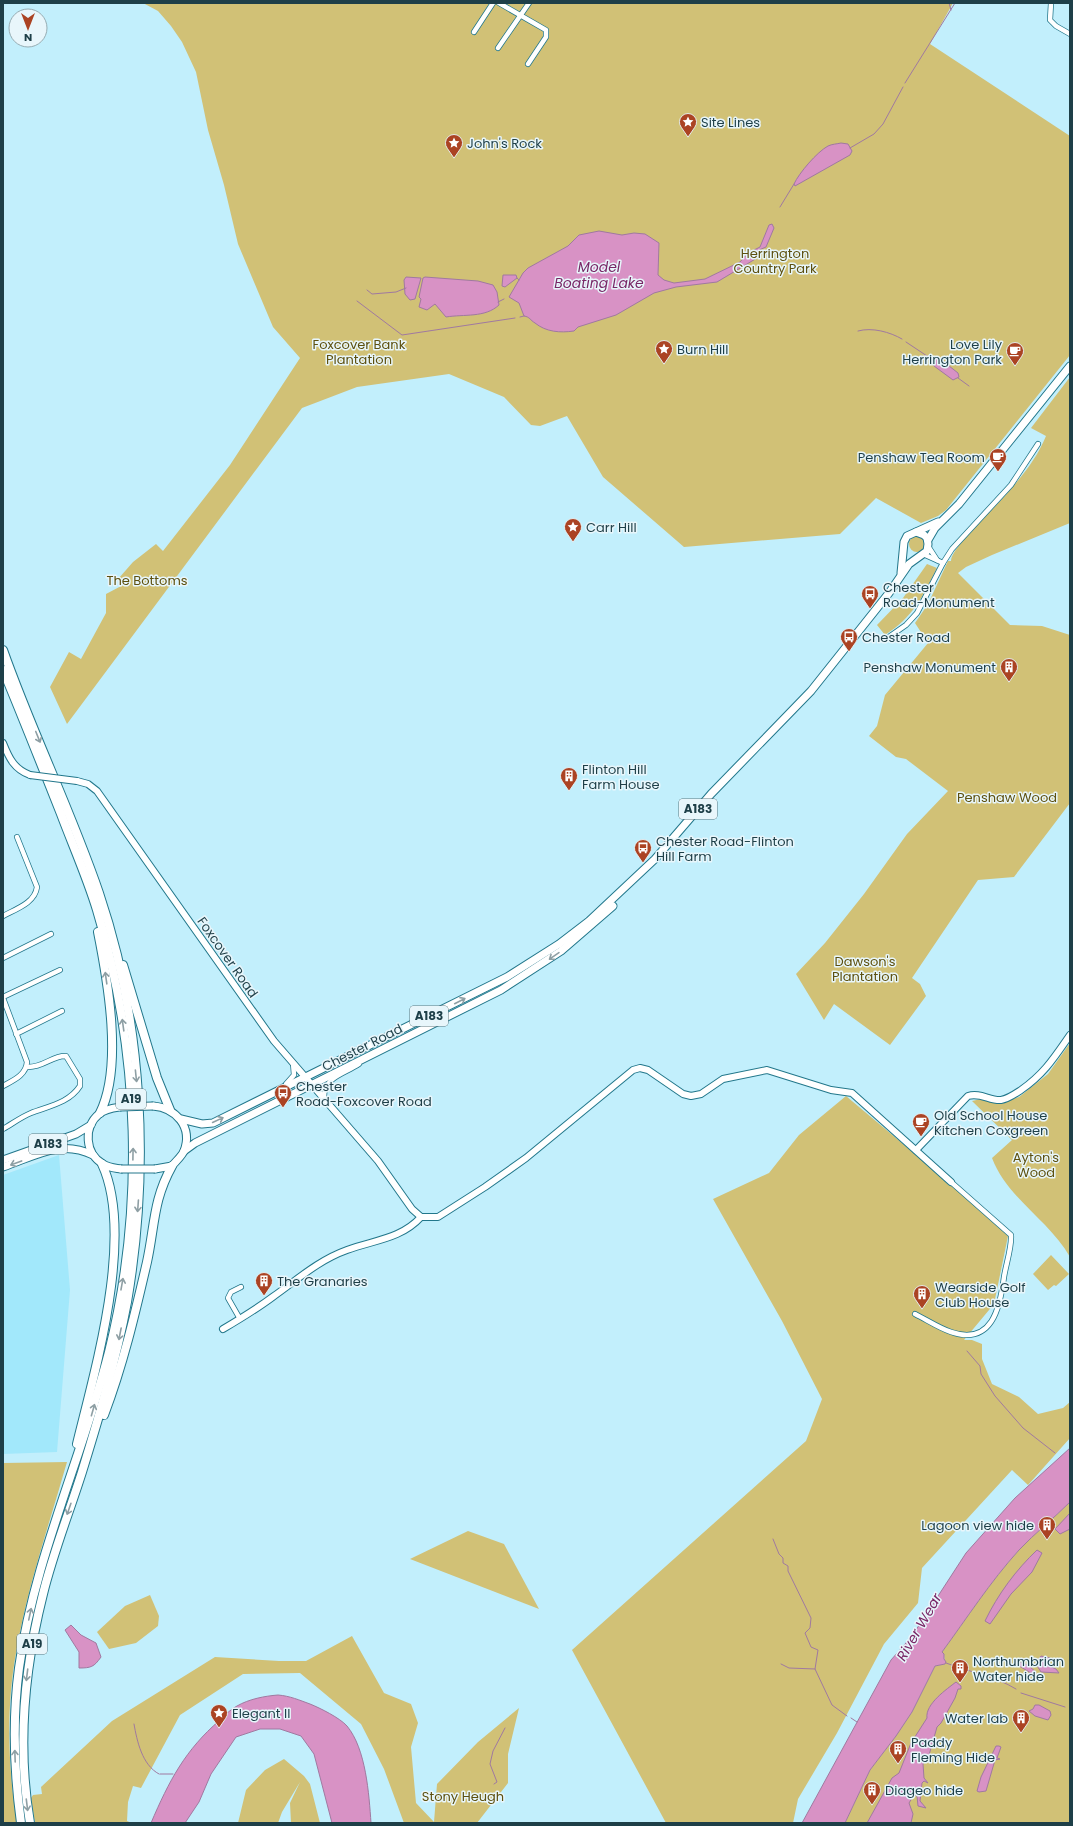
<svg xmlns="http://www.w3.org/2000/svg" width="1073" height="1826" font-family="Poppins,sans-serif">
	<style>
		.built { fill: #a2e8fb }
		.green { fill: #d1c176 }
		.water { fill: #d892c5; stroke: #a079a0 }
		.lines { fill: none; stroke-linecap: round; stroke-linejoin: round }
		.stream { stroke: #a079a0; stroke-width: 1 }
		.street-casing { stroke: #22778b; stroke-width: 6 }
		.secondary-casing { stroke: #22778b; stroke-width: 8 }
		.primary-casing { stroke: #22778b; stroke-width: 9 }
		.highway-casing { stroke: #22778b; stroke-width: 10 }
		.street { stroke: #fff; stroke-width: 4.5 }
		.secondary { stroke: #fff; stroke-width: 6 }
		.primary { stroke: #fff; stroke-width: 7 }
		.highway { stroke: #fff; stroke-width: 8 }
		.secondary-bridge-casing { stroke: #22778b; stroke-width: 8; stroke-linecap: butt }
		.primary-bridge-casing { stroke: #22778b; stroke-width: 9; stroke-linecap: butt }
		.secondary-bridge { stroke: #fff; stroke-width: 6 }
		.primary-bridge { stroke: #fff; stroke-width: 7 }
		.oneway { stroke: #8e9fa4 }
		.labels { text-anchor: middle; stroke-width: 3; stroke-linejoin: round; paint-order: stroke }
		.shield { fill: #e8f6fb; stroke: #5b767e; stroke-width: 1 }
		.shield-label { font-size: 12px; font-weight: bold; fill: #1e3f48 }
		.poi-label { font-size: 13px; fill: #1e3f48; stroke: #e8f6fb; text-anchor: start }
		.park-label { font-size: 13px; fill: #5d500f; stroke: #e8f6fb }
		.street-label { font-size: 13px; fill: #1e3f48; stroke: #e8f6fb }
		.water-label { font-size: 14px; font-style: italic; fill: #782666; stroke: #e8f6fb }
	</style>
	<rect width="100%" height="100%" fill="#c2effc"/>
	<path class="built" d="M 59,1155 L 70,1290 L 57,1452 L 3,1454 L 3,1175 Z"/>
	<g class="green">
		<path d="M 143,3 L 953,3 L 930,44 L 1070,136 L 1070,355 L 946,510 L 938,516 L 921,523 L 876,498 L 840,534 L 684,547 L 603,477 L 567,416 L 540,426 L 531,425 L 504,397 L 449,374 L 357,387 L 302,408 L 67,724 L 50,687 L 69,652 L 81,659 L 106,613 L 106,594 L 125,584 L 119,578 L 133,562 L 156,544 L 163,551 L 230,465 L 300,358 L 273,327 L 238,244 L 224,185 L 208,130 L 196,72 L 182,42 L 171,26 L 158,11 Z"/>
		<path d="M 1070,377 L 1070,523 L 992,555 L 966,567 L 958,573 L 1010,625 L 1042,626 L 1070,635 L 1070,803 L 1014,877 L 978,880 L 912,978 L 920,984 L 926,996 L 890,1045 L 834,1004 L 824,1020 L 796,974 L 825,943 L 864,894 L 907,834 L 948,791 L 906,759 L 896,757 L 869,736 L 877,726 L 885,695 L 928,643 L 915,623 L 928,604 L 948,561 L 951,561 C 951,547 999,504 1010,490 C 1024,474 1038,456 1046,436 L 1031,428 Z"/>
		<circle cx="917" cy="544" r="8"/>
		<path d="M 927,564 L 937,568 C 922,598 913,617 885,635 L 877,625 L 903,598 Z"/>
		<path d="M 1070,1043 L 1070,1257 C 1050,1221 1007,1198 992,1158 L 1012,1140 L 972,1101 L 981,1099 L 999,1104 L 1019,1097 L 1048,1074 Z"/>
		<path d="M 846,1096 L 959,1191 L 1008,1236 L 994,1304 L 964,1340 L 972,1340 L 982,1344 L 982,1359 L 992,1384 L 1019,1397 L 1038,1414 L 1063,1408 L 1070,1402 L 1070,1438 L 1028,1485 L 1012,1470 L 922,1568 L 918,1603 L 884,1644 L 837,1733 L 798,1799 L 793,1823 L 666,1823 L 572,1650 L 806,1441 L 822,1399 L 782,1321 L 713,1199 L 769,1173 L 799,1135 Z"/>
		<path d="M 1051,1255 L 1069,1274 L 1056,1286 L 1054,1285 L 1048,1290 L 1033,1274 Z"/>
		<path d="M 67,1462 C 49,1525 27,1588 16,1653 C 6,1708 8,1768 17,1823 L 3,1823 L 3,1463 Z"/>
		<path d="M 1070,1502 L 1070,1823 L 845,1823 L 870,1770 L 896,1736 L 912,1712 L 935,1666 L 945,1664 L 944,1654 L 942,1652 C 967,1618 990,1582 1019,1550 C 1035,1533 1053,1519 1070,1502 Z"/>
		<path d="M 468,1531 L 504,1544 L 539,1609 L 410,1559 Z"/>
		<path d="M 150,1595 L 159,1616 L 158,1626 L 136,1643 L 109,1649 L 97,1632 L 125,1606 Z"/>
		<path d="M 352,1636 L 384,1693 L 411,1704 L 418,1723 L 411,1747 L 416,1803 L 434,1822 L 437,1784 L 478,1742 L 519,1708 L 508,1754 L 508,1783 L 477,1823 L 404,1823 L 384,1769 L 361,1724 L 300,1673 L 243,1674 L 180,1715 L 141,1788 L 133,1786 L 128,1802 L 127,1821 L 132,1823 L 35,1823 L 31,1798 L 33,1795 L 42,1794 L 41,1787 L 112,1721 L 215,1657 L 279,1661 L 306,1661 Z"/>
		<path d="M 284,1759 L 304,1776 L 310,1784 L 320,1823 L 291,1823 L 290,1803 L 300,1782 L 282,1812 L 278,1823 L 238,1823 L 246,1790 L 265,1770 Z"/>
	</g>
	<g class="water">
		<path d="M 841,143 L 848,144 L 852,151 L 850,155 L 795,186 L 794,184 C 799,173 817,152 828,146 C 832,144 837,144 841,143 Z"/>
		<path d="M 772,224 L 774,228 L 766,247 L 759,250 L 757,258 L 717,282 L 676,287 L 654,293 L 616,315 L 578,327 L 574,331 C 560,333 546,332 535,323 C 530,320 530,317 524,316 L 519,303 L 509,297 L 523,273 L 528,268 L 568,246 L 579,235 L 599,231 L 622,235 L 634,233 L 645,234 L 659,243 L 658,275 L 664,280 L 674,283 L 705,279 L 740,262 L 748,253 L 760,247 L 769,225 Z"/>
		<path d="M 503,275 L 516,275 L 517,278 L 505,287 L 502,286 Z"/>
		<path d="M 406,277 L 421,278 L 415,299 L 410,300 L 405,294 L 404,280 Z"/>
		<path d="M 425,277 L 478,281 L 493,285 L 497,292 L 499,305 C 485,318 464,314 446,317 L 435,304 L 427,310 L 419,307 L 421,299 L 419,297 L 423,278 Z"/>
		<path d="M 934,358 L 939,358 L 958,373 L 959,377 L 953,380 L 934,366 L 932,363 Z"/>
		<path d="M 1070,1448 L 1070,1502 C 1053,1519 1035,1533 1019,1550 C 990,1582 967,1618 942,1652 L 944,1654 L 944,1659 L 946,1662 L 945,1664 L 935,1666 L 912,1712 L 896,1736 L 870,1770 L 845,1823 L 802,1823 L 891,1660 L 912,1636 L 966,1553 L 1015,1498 Z"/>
		<path d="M 1070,1513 L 1070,1529 L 1060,1534 L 1055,1529 Z"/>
		<path d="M 1037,1550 L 1042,1553 L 1032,1572 L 1011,1594 L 990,1624 L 985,1621 C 998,1594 1016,1570 1037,1550 Z"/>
		<path d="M 71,1625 L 81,1635 L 96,1643 L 101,1657 C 94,1667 91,1668 79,1668 L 79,1652 L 65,1630 Z"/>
		<path d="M 1041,1656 L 1050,1658 L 1049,1666 L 1056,1669 L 1059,1673 L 1041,1672 L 1036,1664 Z"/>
		<path d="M 1017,1662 C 1024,1662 1032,1667 1036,1673 L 1034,1675 L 1016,1664 Z"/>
		<path d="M 956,1682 L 961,1686 L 961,1689 L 958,1689 L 955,1698 L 941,1723 L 937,1727 L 929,1755 L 923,1764 L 924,1778 L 928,1783 L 924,1781 L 922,1783 L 920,1801 L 926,1808 L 918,1806 L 917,1796 L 914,1795 L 909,1803 L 913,1814 L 911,1823 L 867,1823 L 892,1778 L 899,1773 L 911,1743 L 927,1718 C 925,1704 947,1689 956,1682 Z"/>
		<path d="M 278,1695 C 290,1696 299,1700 310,1704 C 320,1708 340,1718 347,1726 C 366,1749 369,1794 371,1823 L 332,1823 L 314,1754 L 301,1736 L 280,1729 L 260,1729 L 236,1737 L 211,1774 L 199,1802 L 185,1823 L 151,1823 C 169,1781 185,1750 220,1720 C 225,1715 231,1709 237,1706 C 249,1699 265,1696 278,1695 Z"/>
		<path d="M 1035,1705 L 1039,1705 L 1050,1711 L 1051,1715 L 1048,1720 L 1035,1716 L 1029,1711 L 1033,1709 Z"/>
		<path d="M 996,1746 L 999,1746 L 1001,1747 L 997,1758 L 1000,1759 L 995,1760 L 986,1791 L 979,1792 L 977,1791 L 981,1777 Z"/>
	</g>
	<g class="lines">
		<g class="stream">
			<path d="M 949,3 L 951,10"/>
			<path d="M 905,83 L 955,3"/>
			<path d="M 850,148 L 874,134 L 883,124 L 903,87"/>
			<path d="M 780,207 L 794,184"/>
			<path d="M 517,278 L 519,280"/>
			<path d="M 367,290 L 372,294 L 396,292 L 406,288"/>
			<path d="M 357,301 L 402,335 L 515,318"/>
			<path d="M 498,302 L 504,299"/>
			<path d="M 520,317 L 524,316"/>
			<path d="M 858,331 C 872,327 890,332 902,339"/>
			<path d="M 906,342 L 933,360"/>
			<path d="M 958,378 L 969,386"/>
			<path d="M 967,1351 L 980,1366 L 981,1374 L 995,1396 L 1023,1428 L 1055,1453"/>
			<path d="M 773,1539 L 779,1554 L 783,1558 L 783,1563 L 788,1566 L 788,1571 L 811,1618 L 810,1628 L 805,1633 L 811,1647 L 818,1650 L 815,1669 L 832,1705 L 847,1716"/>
			<path d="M 946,1663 C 969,1672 995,1676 1016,1689"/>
			<path d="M 781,1664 L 789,1668 L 815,1669"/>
			<path d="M 1021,1693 L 1065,1707"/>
			<path d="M 851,1718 L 857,1722"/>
			<path d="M 134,1724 C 137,1741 142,1765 159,1774"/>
			<path d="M 160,1774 L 173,1774"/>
			<path d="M 494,1784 L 497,1782 L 490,1764 L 493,1751 L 505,1728"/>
		</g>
		<defs>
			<g id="street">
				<path d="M 499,3 L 546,30 L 546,37 L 528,64"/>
				<path d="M 1051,3 L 1050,20 L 1056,26 L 1070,34"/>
				<path d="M 474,32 L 493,3"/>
				<path d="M 498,48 L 529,3"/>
				<path d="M 928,546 L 937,560"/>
				<path d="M 923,554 L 943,563"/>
				<path d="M 886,639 L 906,625 L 917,613 L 943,563 L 952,549 L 1011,485 L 1038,444"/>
				<path d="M 3,916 C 16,909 35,903 37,887 L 17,837"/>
				<path d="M 3,958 L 51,934"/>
				<path d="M 3,997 L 60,970"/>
				<path d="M 3,998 L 27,1062 C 26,1075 14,1080 3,1086"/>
				<path d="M 16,1034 L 62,1011"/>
				<path d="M 286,1084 L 294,1075 L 293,1063"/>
				<path d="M 324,1097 C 324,1077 344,1074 359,1064"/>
				<path d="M 3,1129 C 12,1124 21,1117 31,1113 C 49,1106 69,1103 80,1086 L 80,1079 L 66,1056 C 53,1055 43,1068 27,1067"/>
				<path d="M 915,1314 C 927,1320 939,1328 951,1332 C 992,1346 1000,1308 1004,1277 C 1006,1264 1012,1247 1011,1235 L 951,1182"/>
				<path d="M 240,1319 L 228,1298 L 231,1292 L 241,1287"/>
			</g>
			<g id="secondary">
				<path d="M 3,743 C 9,758 14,769 30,775"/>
				<path d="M 77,781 L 88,784 L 97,791 L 274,1041 L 378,1161 L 412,1209 L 421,1217 L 438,1217 L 485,1187 L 526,1158 L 633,1070 L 640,1068 L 648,1070 L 683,1094 L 691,1096 L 701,1094 L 723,1079 L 767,1070 L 831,1090 L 852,1093 L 951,1182"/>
				<path d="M 916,1150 L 968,1096 C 980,1092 990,1101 1001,1100 C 1008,1099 1015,1094 1021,1090 C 1044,1074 1054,1058 1070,1035"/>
				<path d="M 223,1329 C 240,1319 258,1308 274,1296 C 298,1279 319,1260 347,1250 C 374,1240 401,1239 421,1217"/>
			</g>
			<g id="primary">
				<path d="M 928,540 L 935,528 L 959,504 L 1070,366"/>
				<path d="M 901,573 L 904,542 L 907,536 L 938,522"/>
				<path d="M 153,1106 C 176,1108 193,1127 184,1151 C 182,1156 176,1161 172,1166 L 155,1169"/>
				<path d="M 120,1107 C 113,1108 105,1109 99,1114 C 83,1127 85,1154 103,1164 C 109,1168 115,1168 121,1169"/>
				<path d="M 181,1119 L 202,1124 L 213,1123 L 507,977 L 559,944 L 589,921 L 655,859 L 711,794 L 811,691 L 889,593 L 909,564 L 927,551 L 928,544 L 927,538 L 924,535 L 916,532"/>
				<path d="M 184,1151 L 195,1143 L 501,990 L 561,951 L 613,906"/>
				<path d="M 3,1160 L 76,1134 L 91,1125"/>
				<path d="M 3,1167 C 35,1156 60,1139 93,1155"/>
			</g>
			<g id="highway">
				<path d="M 3,650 C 32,732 71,811 99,893 C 143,1023 150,1168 127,1302 C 116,1360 99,1417 82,1472 C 69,1513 53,1553 43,1594 C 24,1669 17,1747 30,1823"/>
				<path d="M 3,670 C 23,718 42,766 61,814 C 73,846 87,877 97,910 C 140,1052 145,1208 109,1352 C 82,1458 34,1559 19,1668 C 12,1720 14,1771 21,1823"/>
				<path d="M 98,932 C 108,982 123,1067 100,1113"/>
				<path d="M 123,965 L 157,1078 L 170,1110"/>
				<path d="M 104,1415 C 123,1365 135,1314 147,1262 C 155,1225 153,1200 172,1166"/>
				<path d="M 77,1444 C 95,1370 135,1235 102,1164"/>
			</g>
		</defs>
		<use href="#street" class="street-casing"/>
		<use href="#secondary" class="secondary-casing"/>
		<use href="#primary" class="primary-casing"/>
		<use href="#highway" class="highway-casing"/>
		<use href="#street" class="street"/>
		<use href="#secondary" class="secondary"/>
		<use href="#primary" class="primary"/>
		<use href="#highway" class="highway"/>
		<defs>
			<path id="secondary-bridge" d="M 30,775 L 77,781"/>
			<g id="primary-bridge">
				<path d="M 120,1107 L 153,1106"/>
				<path d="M 121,1169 L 155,1169"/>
			</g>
		</defs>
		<use href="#secondary-bridge" class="secondary-bridge-casing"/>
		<use href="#primary-bridge" class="primary-bridge-casing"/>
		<use href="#secondary-bridge" class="secondary-bridge"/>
		<use href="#primary-bridge" class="primary-bridge"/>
	</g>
	<defs><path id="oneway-shaft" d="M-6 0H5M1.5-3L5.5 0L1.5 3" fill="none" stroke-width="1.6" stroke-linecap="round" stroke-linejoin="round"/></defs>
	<g class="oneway">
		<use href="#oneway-shaft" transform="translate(38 737) rotate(68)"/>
		<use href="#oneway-shaft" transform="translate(554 956) rotate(145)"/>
		<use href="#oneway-shaft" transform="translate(106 978) rotate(-98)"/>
		<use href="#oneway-shaft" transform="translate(460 1001) rotate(-27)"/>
		<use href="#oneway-shaft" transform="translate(123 1025) rotate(-98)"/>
		<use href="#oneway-shaft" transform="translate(136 1076) rotate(84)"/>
		<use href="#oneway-shaft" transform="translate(218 1120) rotate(-25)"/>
		<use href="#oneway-shaft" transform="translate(133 1154) rotate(-89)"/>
		<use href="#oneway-shaft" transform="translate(16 1163) rotate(160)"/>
		<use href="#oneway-shaft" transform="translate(138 1206) rotate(94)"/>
		<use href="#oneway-shaft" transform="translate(122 1284) rotate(-80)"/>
		<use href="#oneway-shaft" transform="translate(120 1334) rotate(101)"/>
		<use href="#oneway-shaft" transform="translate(93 1410) rotate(-74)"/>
		<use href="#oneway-shaft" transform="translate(69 1509) rotate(109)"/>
		<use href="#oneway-shaft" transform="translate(30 1614) rotate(-78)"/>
		<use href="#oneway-shaft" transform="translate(27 1675) rotate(97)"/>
		<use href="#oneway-shaft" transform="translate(15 1756) rotate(-92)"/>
		<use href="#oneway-shaft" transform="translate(27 1805) rotate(83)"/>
	</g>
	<defs>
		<symbol id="sight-pin" viewBox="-11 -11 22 30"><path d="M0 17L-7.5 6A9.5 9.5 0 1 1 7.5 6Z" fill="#ab4323" stroke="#e8f6fb"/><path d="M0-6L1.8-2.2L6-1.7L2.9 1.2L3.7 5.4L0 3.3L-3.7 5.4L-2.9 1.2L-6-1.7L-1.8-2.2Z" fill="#fff"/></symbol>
		<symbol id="cafe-pin" viewBox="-11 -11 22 30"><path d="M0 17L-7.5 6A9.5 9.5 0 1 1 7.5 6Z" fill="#ab4323" stroke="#e8f6fb"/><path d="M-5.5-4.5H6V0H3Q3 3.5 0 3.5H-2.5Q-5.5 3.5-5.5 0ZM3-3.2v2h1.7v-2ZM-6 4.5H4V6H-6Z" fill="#fff"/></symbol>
		<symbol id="bus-pin" viewBox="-11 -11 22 30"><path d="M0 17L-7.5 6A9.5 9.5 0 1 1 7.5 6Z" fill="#ab4323" stroke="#e8f6fb"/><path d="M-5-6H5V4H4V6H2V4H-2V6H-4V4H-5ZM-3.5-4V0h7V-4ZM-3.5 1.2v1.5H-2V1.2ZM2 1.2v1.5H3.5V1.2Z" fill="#fff"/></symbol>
		<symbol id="building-pin" viewBox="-11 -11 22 30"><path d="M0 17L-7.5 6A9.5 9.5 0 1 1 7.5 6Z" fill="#ab4323" stroke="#e8f6fb"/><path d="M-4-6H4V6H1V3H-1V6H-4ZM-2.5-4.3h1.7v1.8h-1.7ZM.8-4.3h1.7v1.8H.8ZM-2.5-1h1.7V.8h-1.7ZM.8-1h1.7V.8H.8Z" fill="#fff"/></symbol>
	</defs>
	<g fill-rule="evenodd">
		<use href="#sight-pin" x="678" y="112" width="20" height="27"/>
		<use href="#sight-pin" x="444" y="133" width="20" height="27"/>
		<use href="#sight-pin" x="654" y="339" width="20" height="27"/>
		<use href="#cafe-pin" x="1005" y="341" width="20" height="27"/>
		<use href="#cafe-pin" x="988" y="447" width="20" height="27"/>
		<use href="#sight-pin" x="563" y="517" width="20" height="27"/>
		<use href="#bus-pin" x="860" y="584" width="20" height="27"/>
		<use href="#bus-pin" x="839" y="627" width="20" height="27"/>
		<use href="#building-pin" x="999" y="657" width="20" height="27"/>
		<use href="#building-pin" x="559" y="766" width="20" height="27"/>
		<use href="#bus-pin" x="633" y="838" width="20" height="27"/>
		<use href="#bus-pin" x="273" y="1083" width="20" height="27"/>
		<use href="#cafe-pin" x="911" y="1112" width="20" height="27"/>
		<use href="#building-pin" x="254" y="1271" width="20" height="27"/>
		<use href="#building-pin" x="912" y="1284" width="20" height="27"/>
		<use href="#building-pin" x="1037" y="1515" width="20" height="27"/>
		<use href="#building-pin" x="950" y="1658" width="20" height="27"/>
		<use href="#sight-pin" x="209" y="1703" width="20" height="27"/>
		<use href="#building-pin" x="1011" y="1708" width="20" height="27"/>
		<use href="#building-pin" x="888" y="1739" width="20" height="27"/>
		<use href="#building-pin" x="862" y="1780" width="20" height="27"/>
	</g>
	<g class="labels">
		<g class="shield">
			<rect x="679" y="799" width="38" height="20" rx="3"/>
			<rect x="410" y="1006" width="38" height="20" rx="3"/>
			<rect x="116" y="1089" width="30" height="20" rx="3"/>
			<rect x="29" y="1134" width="38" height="20" rx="3"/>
			<rect x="17" y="1634" width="30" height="20" rx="3"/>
		</g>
		<g class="shield-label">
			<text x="698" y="813">A183</text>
			<text x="429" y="1020">A183</text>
			<text x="131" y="1103">A19</text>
			<text x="48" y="1148">A183</text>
			<text x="32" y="1648">A19</text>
		</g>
		<g class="poi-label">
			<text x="701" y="127">Site Lines</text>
			<text x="467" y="148">John's Rock</text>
			<text x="1002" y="349" text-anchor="end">Love Lily<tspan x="1002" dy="15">Herrington Park</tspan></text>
			<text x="677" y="354">Burn Hill</text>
			<text x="985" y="462" text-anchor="end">Penshaw Tea Room</text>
			<text x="586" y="532">Carr Hill</text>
			<text x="883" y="592">Chester<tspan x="883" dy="15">Road-Monument</tspan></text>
			<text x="862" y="642">Chester Road</text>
			<text x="996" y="672" text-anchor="end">Penshaw Monument</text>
			<text x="582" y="774">Flinton Hill<tspan x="582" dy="15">Farm House</tspan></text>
			<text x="656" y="846">Chester Road-Flinton<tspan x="656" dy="15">Hill Farm</tspan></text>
			<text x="296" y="1091">Chester<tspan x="296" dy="15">Road-Foxcover Road</tspan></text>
			<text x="934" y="1120">Old School House<tspan x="934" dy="15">Kitchen Coxgreen</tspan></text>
			<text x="277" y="1286">The Granaries</text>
			<text x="935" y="1292">Wearside Golf<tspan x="935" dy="15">Club House</tspan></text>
			<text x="1034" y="1530" text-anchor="end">Lagoon view hide</text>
			<text x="973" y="1666">Northumbrian<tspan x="973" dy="15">Water hide</tspan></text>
			<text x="232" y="1718">Elegant II</text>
			<text x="1008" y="1723" text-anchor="end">Water lab</text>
			<text x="911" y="1747">Paddy<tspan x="911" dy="15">Fleming Hide</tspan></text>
			<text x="885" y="1795">Diageo hide</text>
		</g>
		<g class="park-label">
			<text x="775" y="258">Herrington<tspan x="775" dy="15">Country Park</tspan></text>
			<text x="359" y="349">Foxcover Bank<tspan x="359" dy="15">Plantation</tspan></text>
			<text x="147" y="585">The Bottoms</text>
			<text x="1007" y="802">Penshaw Wood</text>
			<text x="865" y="966">Dawson's<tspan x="865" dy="15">Plantation</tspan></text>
			<text x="1036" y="1162">Ayton's<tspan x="1036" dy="15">Wood</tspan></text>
			<text x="463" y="1801">Stony Heugh</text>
		</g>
		<g class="street-label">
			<text transform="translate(228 957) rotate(55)" y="5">Foxcover Road</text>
			<text transform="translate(362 1047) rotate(-27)" y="5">Chester Road</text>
		</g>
		<g class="water-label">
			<text x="599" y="272">Model<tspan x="599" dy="16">Boating Lake</tspan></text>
			<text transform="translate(919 1627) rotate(-60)" y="5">River Wear</text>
		</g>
	</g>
	<rect width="1073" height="1826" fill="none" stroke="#1e3f48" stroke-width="8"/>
	<g transform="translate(28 28) rotate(180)"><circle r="19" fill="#e8f6fb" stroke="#97adb3"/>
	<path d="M0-3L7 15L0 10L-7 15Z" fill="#ab4323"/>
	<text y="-6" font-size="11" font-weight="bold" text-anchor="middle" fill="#1e3f48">N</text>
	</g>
</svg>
